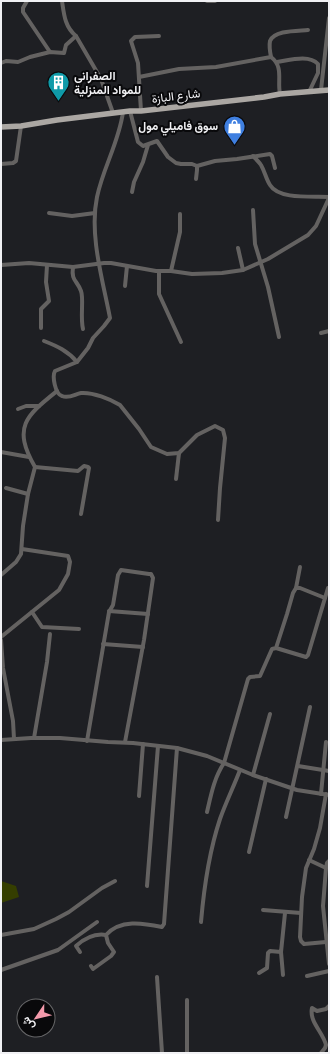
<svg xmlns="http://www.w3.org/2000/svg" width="330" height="1054" font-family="'Source Sans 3',Vazirmatn,sans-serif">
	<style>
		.green { fill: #353e00 }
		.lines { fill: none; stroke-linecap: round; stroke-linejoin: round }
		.minor { stroke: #646261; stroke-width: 4 }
		.major { stroke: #aba7a3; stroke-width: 5.5 }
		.labels { text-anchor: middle; stroke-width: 4; stroke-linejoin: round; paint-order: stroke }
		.poi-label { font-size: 12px; font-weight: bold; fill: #f1f1f4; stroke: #09090b; text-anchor: start }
		.street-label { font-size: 12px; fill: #f1f1f4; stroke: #09090b }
	</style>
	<rect width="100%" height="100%" fill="#1e1f23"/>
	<path class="green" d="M 1,881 L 16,886 L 19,897 L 1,903 Z"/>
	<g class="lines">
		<g class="minor">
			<path d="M 27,1 L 23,8 L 23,12 L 50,52"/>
			<path d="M 62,1 C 64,15 65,27 76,36 L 101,79 L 113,113"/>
			<path d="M 207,1 L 215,1"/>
			<path d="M 277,62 C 290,60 309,54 318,64 L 318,73 L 309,92"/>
			<path d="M 1,63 L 6,61 L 18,62 L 30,57 L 50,52 L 64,53 L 66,45 L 76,36"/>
			<path d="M 139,77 L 179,69 L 216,67 L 271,57"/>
			<path d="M 321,90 L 329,18"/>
			<path d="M 280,94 C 277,80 284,67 271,57 C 270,52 269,46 270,41 C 274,30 298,31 308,30"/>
			<path d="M 130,111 L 138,142 L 143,146 L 157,141 L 168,157 L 176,163 L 181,164 L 192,164 L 197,166 L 215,161 L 237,159 L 270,154 L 272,156 L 275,168"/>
			<path d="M 141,111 L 138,63 L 131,41 L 135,37 L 159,36"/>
			<path d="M 123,112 C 119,142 103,168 97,197 C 89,235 103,281 110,318 L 104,326 L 93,338 L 88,348 L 77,362 L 55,371 C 52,376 55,394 62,396 C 69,399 75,394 81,393 C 93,392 110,399 120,405 L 139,429 L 151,447 L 167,454 L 179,453 L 197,435 L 215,426 L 223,430 L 225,438 L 220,488 L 218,520"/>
			<path d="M 253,156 C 256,159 259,162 261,165 C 265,172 266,179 270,185 C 279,200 313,196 329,197"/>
			<path d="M 1,164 L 13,163 L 16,161 L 21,126"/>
			<path d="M 196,179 L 197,170 L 197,166"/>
			<path d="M 132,192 L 134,182 L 143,162 L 148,145"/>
			<path d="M 253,210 L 255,244 L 268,287 L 279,337"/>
			<path d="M 49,213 L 72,216 L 95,213"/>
			<path d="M 238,248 L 243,270"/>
			<path d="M 1,265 L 29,263 L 73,267 L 104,263 L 111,263 L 156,271 L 171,271 L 192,274 L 222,273 L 243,270 L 268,259 L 308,235 L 316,226 L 329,198"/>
			<path d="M 73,267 C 71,281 77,280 81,291 C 84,299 80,317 83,329"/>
			<path d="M 159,271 L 159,294 L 181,342"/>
			<path d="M 171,271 L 180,232 L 180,214"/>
			<path d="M 125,286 L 127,266"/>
			<path d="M 41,328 L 41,309 L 49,301 L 46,282 L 47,265"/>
			<path d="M 321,333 L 329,331"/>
			<path d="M 44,341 C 57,346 68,351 77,362"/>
			<path d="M 18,409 L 26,406 L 39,406"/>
			<path d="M 1,452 L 29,457"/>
			<path d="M 35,467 L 78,471 L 84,466 L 88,467 L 89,468 L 81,514"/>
			<path d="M 176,479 L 179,453"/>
			<path d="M 6,488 L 28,494"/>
			<path d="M 1,575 L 16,562 L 21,554 L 23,526 L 28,494 L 35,467 C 12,427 26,416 57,391"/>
			<path d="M 296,588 L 300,567"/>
			<path d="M 325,598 L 328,588"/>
			<path d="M 109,611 L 148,614"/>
			<path d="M 32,612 L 42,627 L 79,629"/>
			<path d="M 1,637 L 59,590 L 68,574 L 70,562 L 68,556 L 22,549"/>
			<path d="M 1,640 L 3,668 L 13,721 L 14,739"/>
			<path d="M 103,644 L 143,647"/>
			<path d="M 34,738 L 47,662 L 50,634"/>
			<path d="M 1,740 L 31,738 L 60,738 L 108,742 L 133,743 L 177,748 L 207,756 L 253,775 L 297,790 L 329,795"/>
			<path d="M 87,741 L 109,612 L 113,605 L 118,575 L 121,570 L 149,574 L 151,574 L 153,578 L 144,640 L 125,742"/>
			<path d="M 298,766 L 329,771"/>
			<path d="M 253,775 L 270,714"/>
			<path d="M 321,794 L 326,742"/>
			<path d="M 326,794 L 320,828 L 314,849 L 306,868 L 302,897 L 300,937 L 301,941 L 304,944 L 326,942"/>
			<path d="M 139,796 L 143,744"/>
			<path d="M 207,812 C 211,795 214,778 224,763 L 248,679 L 250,677 L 260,676 L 272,649 L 276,648 L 287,614 L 293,593 L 296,588 L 300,588 L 325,598 L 308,655 L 306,657 L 276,648"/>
			<path d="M 286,817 L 310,707"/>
			<path d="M 249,852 L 266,779"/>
			<path d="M 309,860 L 326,868"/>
			<path d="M 329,861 L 327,863 L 326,868 L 323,906 L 329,964"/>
			<path d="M 147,886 L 158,746"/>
			<path d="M 263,910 L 301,913"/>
			<path d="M 201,922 C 204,887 209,852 220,819 C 226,802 234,786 240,770"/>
			<path d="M 1,935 L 34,929 L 56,919 L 69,912 L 102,888 L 115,881"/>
			<path d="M 80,952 L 76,946 C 85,938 94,933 106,935"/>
			<path d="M 281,952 L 283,975"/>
			<path d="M 91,966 L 93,969 L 111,956 L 114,952 L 108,943 L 106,935 C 120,919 143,923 162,927 L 164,924 L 177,748"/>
			<path d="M 1,970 L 58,950 L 97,922"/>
			<path d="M 259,973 L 267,968 L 268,953 L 270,951 L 281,952 L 285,913"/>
			<path d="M 307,976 L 329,971"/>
			<path d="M 157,977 L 162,1053"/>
			<path d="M 187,1053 L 187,1000"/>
			<path d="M 321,1053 L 325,1048 L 326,1045 C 323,1032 309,1022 312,1008 L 317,1011 L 326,1009 L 329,1006"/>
		</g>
		<path class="major" d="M 1,127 L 21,126 L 57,120 L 130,111 L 141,111 L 264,97 L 280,94 L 329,90"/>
	</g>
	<defs>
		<symbol id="building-pin" viewBox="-11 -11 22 30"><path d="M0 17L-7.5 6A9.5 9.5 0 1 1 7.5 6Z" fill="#0f9aa8" stroke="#09090b"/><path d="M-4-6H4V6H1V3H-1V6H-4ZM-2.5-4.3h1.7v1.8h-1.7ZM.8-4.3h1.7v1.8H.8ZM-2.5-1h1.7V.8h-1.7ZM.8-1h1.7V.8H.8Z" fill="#fff"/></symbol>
		<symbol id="shop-pin" viewBox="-11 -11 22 30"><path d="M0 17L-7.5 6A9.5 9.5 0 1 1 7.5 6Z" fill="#3f7fe0" stroke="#09090b"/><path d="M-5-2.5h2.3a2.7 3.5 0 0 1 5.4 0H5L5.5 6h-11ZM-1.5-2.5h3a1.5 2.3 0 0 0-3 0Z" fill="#fff"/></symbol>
	</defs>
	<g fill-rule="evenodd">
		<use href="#building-pin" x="46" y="70" width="25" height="34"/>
		<use href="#shop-pin" x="222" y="114" width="25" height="34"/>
	</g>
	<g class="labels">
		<g class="poi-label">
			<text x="74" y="80">الصفراني<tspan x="74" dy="14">للمواد المنزلية</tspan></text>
			<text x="218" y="130" text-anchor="end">سوق فاميلي مول</text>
		</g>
		<g class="street-label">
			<text transform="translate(176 96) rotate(-7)" y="4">شارع البازة</text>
		</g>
	</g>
	<rect width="330" height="1054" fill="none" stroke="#f1f1f4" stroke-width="4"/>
	<g transform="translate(36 1018) rotate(235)"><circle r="19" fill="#09090b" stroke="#666668"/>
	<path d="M0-3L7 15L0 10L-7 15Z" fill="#f39aab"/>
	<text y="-6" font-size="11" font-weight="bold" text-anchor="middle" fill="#f1f1f4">ش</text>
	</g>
</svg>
